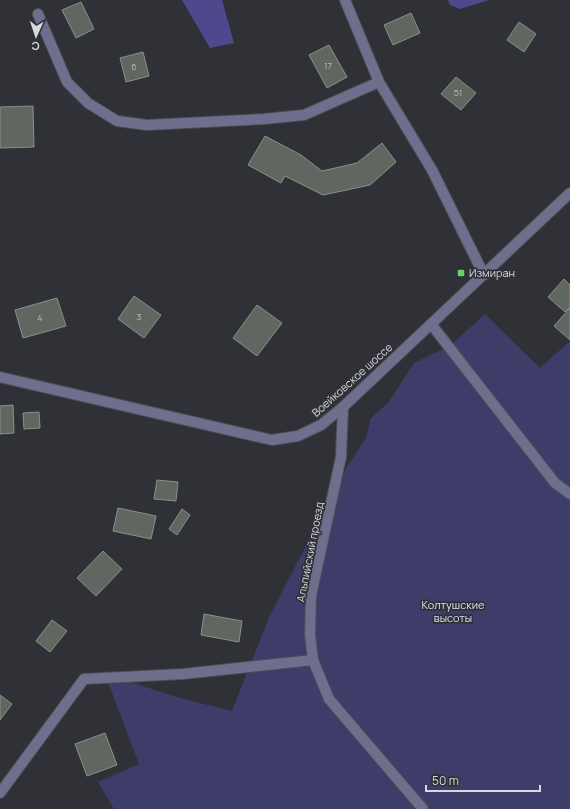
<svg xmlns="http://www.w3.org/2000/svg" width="570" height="809" font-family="Manrope,sans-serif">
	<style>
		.green { fill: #3e3d6a }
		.water { fill: #4d498c }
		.building { fill: #606660; stroke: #8a908a }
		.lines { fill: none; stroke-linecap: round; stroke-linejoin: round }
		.minor-casing { stroke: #4e4f55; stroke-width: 12 }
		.minor { stroke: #6e6f8d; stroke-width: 10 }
		.poi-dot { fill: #63d468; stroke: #303137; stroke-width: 1.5 }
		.labels { text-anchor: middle; stroke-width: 3.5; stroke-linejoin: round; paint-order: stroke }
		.number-label { font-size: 9px; fill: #babcbe }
		.poi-label { font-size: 11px; fill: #d8d9dd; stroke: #303137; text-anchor: start }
		.street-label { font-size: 11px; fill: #d8d9dd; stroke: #303137 }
		.park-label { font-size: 11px; fill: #dfe0f4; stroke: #303137 }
	</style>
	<rect width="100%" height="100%" fill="#303137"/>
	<path class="green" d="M 485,314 L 540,368 L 570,341 L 570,809 L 114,809 L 98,782 L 139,764 L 105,674 L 183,699 L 232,711 L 270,615 L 347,467 L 367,436 L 370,419 L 388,403 L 414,363 L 450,346 Z"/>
	<g class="water">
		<path d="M 182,0 L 222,0 L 234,43 L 210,48 Z"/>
		<path d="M 448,0 L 489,0 L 460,9 L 450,5 Z"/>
	</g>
	<g class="building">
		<path d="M 81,2 L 94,29 L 76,38 L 62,10 Z"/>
		<path d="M 411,13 L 420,33 L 393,45 L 384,25 Z"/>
		<path d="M 519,22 L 536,34 L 524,52 L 507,40 Z"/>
		<path d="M 329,45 L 347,77 L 327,88 L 309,55 Z"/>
		<path d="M 143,52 L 149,76 L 126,82 L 120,58 Z"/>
		<path d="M 456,77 L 476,93 L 461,110 L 441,94 Z"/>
		<path d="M 33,106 L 34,147 L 0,148 L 0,107 Z"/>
		<path d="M 265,136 L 301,155 L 322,171 L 357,163 L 382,143 L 396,162 L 370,185 L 323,195 L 285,176 L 281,183 L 248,165 Z"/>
		<path d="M 564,279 L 570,285 L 570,307 L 565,312 L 548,297 Z"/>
		<path d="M 134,296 L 161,315 L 144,338 L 118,319 Z"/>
		<path d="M 57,298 L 66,326 L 23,338 L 15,310 Z"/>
		<path d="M 257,305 L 282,323 L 257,356 L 233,338 Z"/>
		<path d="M 570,308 L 570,340 L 554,326 Z"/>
		<path d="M 13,405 L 14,433 L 0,434 L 0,406 Z"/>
		<path d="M 39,412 L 40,428 L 24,429 L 23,413 Z"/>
		<path d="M 157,480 L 178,482 L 176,501 L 154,499 Z"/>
		<path d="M 118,508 L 156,516 L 151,539 L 113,531 Z"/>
		<path d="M 182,509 L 190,515 L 177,535 L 169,529 Z"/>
		<path d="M 103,551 L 122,569 L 96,596 L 77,578 Z"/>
		<path d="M 204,614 L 242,621 L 239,642 L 201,635 Z"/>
		<path d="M 52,620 L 67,631 L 50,652 L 36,641 Z"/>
		<path d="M 0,695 L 12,704 L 0,720 Z"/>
		<path d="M 105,733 L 117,765 L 87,776 L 75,744 Z"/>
	</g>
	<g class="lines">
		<defs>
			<g id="minor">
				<path d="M 345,0 L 379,82 L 432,170 L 484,275"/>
				<path d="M 38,14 L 67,82 L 88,103 L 117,121 L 147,125 L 264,119 L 304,115 L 379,82"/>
				<path d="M 431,324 L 555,483 L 570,494"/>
				<path d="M 0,377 L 272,440 L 298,436 L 321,425 L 343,407 L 570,193"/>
				<path d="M 343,407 L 341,457 L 311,596 L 310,635 L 313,660 L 329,699 L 423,809"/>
				<path d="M 0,793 L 84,679 L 183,674 L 313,660"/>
			</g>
		</defs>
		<use href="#minor" class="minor-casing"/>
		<use href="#minor" class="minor"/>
	</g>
	<rect class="poi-dot" x="457" y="269" width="8" height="8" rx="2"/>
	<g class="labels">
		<g class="number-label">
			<text x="328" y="69">17</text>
			<text x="134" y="70">6</text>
			<text x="458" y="96">51</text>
			<text x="139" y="320">3</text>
			<text x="40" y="321">4</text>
		</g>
		<g class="poi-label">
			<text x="469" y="277">Измиран</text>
		</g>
		<g class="street-label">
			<text transform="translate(352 380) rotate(-42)" y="4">Воейковское шоссе</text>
			<text transform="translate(310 552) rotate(-79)" y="4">Альпийский проезд</text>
		</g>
		<g class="park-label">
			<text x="453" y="609">Колтушские<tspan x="453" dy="13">высоты</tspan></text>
		</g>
	</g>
	<g transform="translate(36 36) rotate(183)" stroke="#303137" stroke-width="3" paint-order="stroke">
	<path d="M0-3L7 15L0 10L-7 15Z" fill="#d8d9dd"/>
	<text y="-6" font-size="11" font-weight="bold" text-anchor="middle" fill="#d8d9dd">С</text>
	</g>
	<path d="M426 785v6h114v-6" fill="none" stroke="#d8d9dd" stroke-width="2"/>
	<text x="432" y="785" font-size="12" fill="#d8d9dd" stroke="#303137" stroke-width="3" paint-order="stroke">50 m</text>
</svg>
